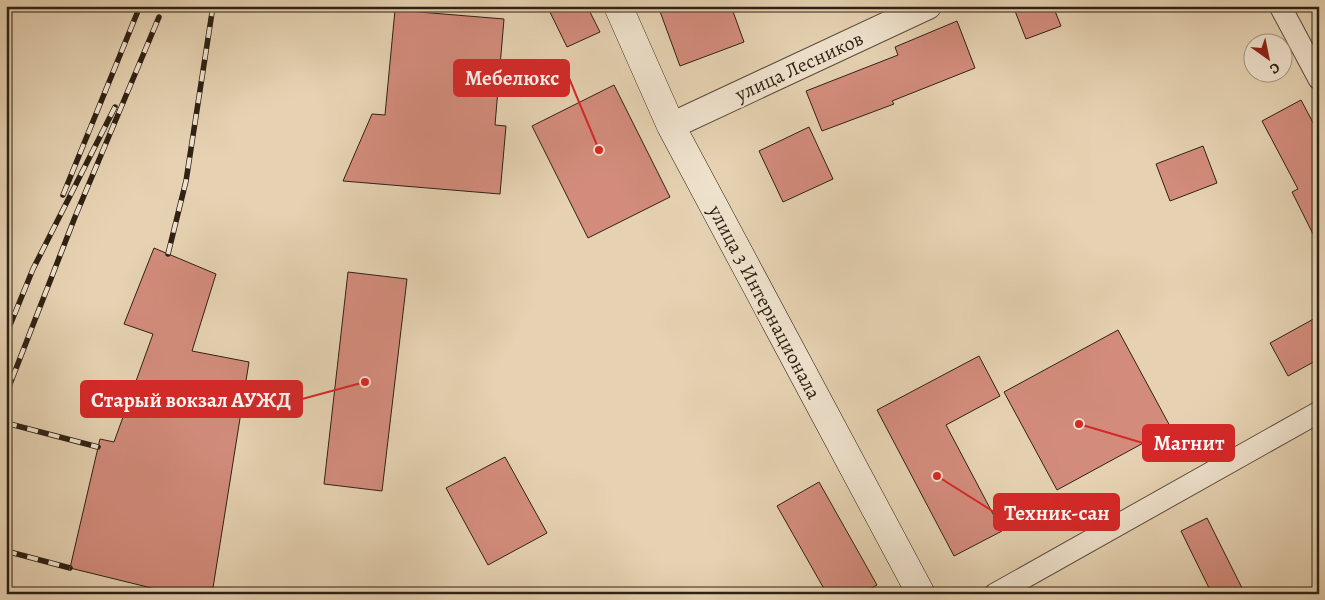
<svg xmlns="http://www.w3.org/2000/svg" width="1325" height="600" font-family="Alegreya,serif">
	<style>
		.building { fill: #d38c7c; stroke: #2f2113 }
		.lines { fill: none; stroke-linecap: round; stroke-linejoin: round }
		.minor-casing { stroke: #5d4d3b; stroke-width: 23 }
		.tertiary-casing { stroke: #5d4d3b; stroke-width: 28 }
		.secondary-casing { stroke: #2f2113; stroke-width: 29 }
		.minor { stroke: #efe2cd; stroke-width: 21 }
		.tertiary { stroke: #efe2cd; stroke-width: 26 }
		.secondary { stroke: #efe2cd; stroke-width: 28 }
		.rail-casing { stroke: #2f2113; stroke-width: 5.5 }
		.rail { stroke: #efe2cd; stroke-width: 4; stroke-dasharray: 11; stroke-linecap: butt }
		.labels { text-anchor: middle; stroke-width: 4; stroke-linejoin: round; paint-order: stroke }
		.street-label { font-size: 20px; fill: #2f2113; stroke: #efe2cd }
		.leader { fill: none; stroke: #d62828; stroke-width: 2 }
		.callout-dot { fill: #d62828; stroke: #efe2cd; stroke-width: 2 }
		.callout { fill: #d62828; stroke: #d62828; stroke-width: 2 }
		.callout-label { font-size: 21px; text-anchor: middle; font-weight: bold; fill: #fff }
	</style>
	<rect width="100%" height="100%" fill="#e6d2b2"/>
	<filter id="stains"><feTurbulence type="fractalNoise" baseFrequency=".004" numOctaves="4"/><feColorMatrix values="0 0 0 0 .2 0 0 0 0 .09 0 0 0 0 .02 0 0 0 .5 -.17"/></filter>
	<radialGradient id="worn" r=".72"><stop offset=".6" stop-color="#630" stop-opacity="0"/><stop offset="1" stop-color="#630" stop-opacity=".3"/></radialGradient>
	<g class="building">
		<path d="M 547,6 L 587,6 L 600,32 L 567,47 Z"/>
		<path d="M 658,6 L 731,6 L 744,42 L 680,66 Z"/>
		<path d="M 1013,6 L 1053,6 L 1061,26 L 1026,39 Z"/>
		<path d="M 395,10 L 504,19 L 495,125 L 506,126 L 500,194 L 343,181 L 372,114 L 385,115 Z"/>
		<path d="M 957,21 L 975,68 L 892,101 L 894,104 L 822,131 L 806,91 L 898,55 L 895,47 Z"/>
		<path d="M 614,85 L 670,197 L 588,238 L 532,126 Z"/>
		<path d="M 1301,100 L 1319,134 L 1319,246 L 1292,192 L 1298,189 L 1262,121 Z"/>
		<path d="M 809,127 L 833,179 L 783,202 L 759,151 Z"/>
		<path d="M 1203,146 L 1217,183 L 1170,201 L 1156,164 Z"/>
		<path d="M 154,248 L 216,274 L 192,351 L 249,362 L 212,594 L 176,594 L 70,568 L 100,439 L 114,442 L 153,334 L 124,324 Z"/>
		<path d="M 348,272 L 407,279 L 382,491 L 324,484 Z"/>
		<path d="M 1319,316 L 1319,359 L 1288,376 L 1270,343 Z"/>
		<path d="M 1118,330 L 1171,428 L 1057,490 L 1004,392 Z"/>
		<path d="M 979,356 L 1000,396 L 946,425 L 1002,531 L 954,556 L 877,410 Z"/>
		<path d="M 505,457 L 547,533 L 488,565 L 446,488 Z"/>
		<path d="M 819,482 L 877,585 L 861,594 L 827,594 L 777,506 Z"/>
		<path d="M 1207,518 L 1245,594 L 1212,594 L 1181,531 Z"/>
	</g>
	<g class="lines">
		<defs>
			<g id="minor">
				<path d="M 1280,6 L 1319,79"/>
				<path d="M 995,594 L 1319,412"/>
			</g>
			<path id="tertiary" d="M 671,126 L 928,6"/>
			<path id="secondary" d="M 618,6 L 671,126 L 921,594"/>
		</defs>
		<use href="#minor" class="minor-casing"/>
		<use href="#tertiary" class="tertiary-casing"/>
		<use href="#secondary" class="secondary-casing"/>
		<use href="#minor" class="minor"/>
		<use href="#tertiary" class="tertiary"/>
		<use href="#secondary" class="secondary"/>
		<defs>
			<g id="rail">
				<path d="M 63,195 L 140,6"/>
				<path d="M 168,254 L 186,181 L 213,6"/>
				<path d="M 6,335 L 33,269 L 115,107"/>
				<path d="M 6,400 L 10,384 L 75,217 L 159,17"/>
				<path d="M 6,423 L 98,447"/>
				<path d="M 6,551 L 70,568"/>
			</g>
		</defs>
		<use href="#rail" class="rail-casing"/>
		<use href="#rail" class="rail"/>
	</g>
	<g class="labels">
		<g class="street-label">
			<text transform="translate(799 66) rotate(-25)" y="7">улица Лесников</text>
			<text transform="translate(765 302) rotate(62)" y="7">улица 3 Интернационала</text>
		</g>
	</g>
	<path class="leader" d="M599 150L569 78M365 382L302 399M1079 424L1143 443M937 476L994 512"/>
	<g class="callout-dot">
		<circle cx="599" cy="150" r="5"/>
		<circle cx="365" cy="382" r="5"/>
		<circle cx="1079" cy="424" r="5"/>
		<circle cx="937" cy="476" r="5"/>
	</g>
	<g class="callout">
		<rect x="454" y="60" width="115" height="36" rx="5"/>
		<rect x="81" y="381" width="221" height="36" rx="5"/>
		<rect x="1143" y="425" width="91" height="36" rx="5"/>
		<rect x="994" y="494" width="125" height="36" rx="5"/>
	</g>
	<g class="callout-label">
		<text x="512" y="85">Мебелюкс</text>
		<text x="191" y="407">Старый вокзал АУЖД</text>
		<text x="1189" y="450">Магнит</text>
		<text x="1057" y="520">Техник-сан</text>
	</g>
	<rect width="1325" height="600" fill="none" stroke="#e6d2b2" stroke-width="25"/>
	<rect x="8" y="8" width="1310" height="585" fill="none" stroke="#2f2113" stroke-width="2.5"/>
	<rect x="12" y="12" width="1300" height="575" fill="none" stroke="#2f2113"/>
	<g transform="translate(1268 58) rotate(147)"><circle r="24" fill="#efe2cd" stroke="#a29583"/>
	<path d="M0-4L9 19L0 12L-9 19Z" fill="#8f2418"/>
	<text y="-8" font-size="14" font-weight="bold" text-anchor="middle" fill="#2f2113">С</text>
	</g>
	<rect width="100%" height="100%" filter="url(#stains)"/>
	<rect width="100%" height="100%" fill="url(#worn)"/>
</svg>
